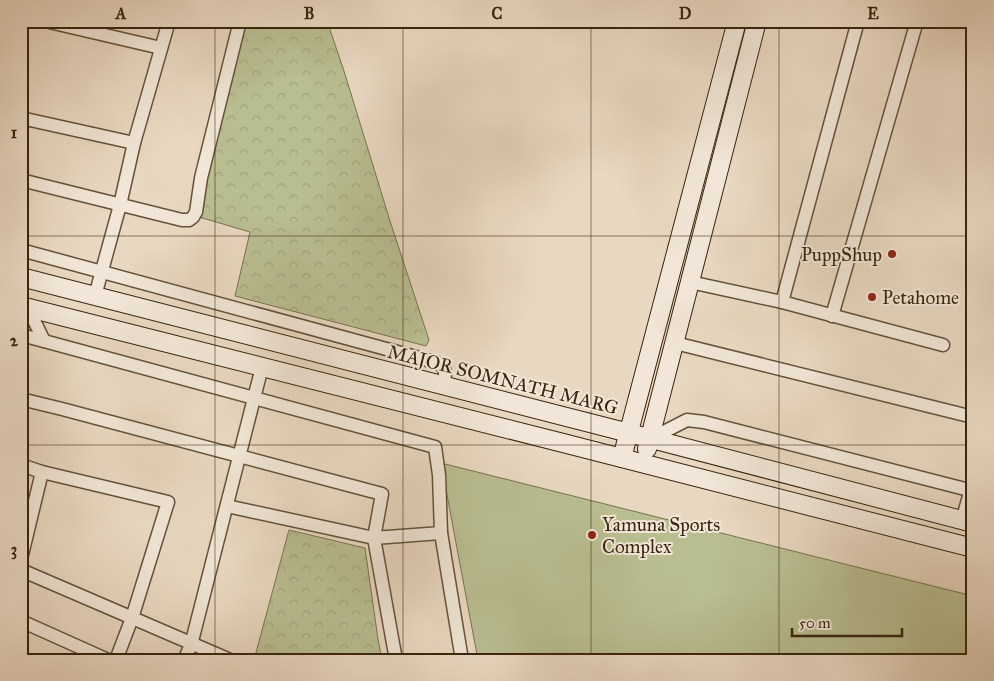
<svg xmlns="http://www.w3.org/2000/svg" width="994" height="681" font-family="'IM FELL Great Primer',serif">
	<style>
		.forest { fill: url(#forest-crowns); stroke: #78724f }
		.pitch { fill: #b9be91; stroke: #78724f }
		.lines { fill: none; stroke-linecap: round; stroke-linejoin: round }
		.minor-casing { stroke: #64523a; stroke-width: 15 }
		.secondary-casing { stroke: #37250d; stroke-width: 20 }
		.minor { stroke: #f1e6d7; stroke-width: 12 }
		.secondary { stroke: #f1e6d7; stroke-width: 18 }
		.grid { fill: none; stroke: #37250d; stroke-width: 1; stroke-opacity: 0.55 }
		.poi-dot { fill: #8f2418; stroke: #f1e6d7; stroke-width: 2 }
		.labels { text-anchor: middle; stroke-width: 4; stroke-linejoin: round; paint-order: stroke }
		.poi-label { font-size: 19px; fill: #37250d; stroke: #f1e6d7; text-anchor: start }
		.street-label { font-size: 19px; fill: #37250d; stroke: #f1e6d7 }
		.neatline { fill: none; stroke: #37250d; stroke-width: 2 }
		.grid-label { font-size: 16px; text-anchor: middle; font-weight: bold; fill: #37250d }
	</style>
	<defs>
		<pattern id="forest-crowns" width="20" height="18" patternUnits="userSpaceOnUse" patternTransform="scale(1.25)"><rect width="20" height="18" fill="#b9be91"/><path d="M2 6a3 3 0 1 1 6 0M12 15a3 3 0 1 1 6 0" fill="none" stroke="#a0a37c"/></pattern>
	</defs>
	<rect width="100%" height="100%" fill="#e9d8c1"/>
	<filter id="stains"><feTurbulence type="fractalNoise" baseFrequency=".004" numOctaves="4"/><feColorMatrix values="0 0 0 0 .2 0 0 0 0 .09 0 0 0 0 .02 0 0 0 .5 -.17"/></filter>
	<radialGradient id="worn" r=".72"><stop offset=".6" stop-color="#630" stop-opacity="0"/><stop offset="1" stop-color="#630" stop-opacity=".3"/></radialGradient>
	<g class="forest">
		<path d="M 243,21 L 327,21 L 344,71 L 390,221 L 429,340 L 426,346 L 235,296 L 250,232 L 192,215 Z"/>
		<path d="M 289,530 L 365,548 L 378,639 L 382,660 L 254,660 Z"/>
	</g>
	<path class="pitch" d="M 441,463 L 973,596 L 973,660 L 478,660 Z"/>
	<g class="lines">
		<defs>
			<g id="minor">
				<path d="M 45,21 L 161,48"/>
				<path d="M 21,118 L 134,143"/>
				<path d="M 21,180 L 182,220 L 189,220 L 193,217 L 196,212 L 201,178 L 240,21"/>
				<path d="M 21,250 L 438,363 C 448,368 445,377 443,386"/>
				<path d="M 690,282 L 782,302 L 943,345"/>
				<path d="M 95,296 L 120,205 L 134,143 L 169,21"/>
				<path d="M 782,302 L 858,21"/>
				<path d="M 28,308 L 44,341 L 435,447 L 439,475 L 441,533 L 462,660"/>
				<path d="M 832,316 L 917,21"/>
				<path d="M 21,335 L 44,341"/>
				<path d="M 675,343 L 973,417"/>
				<path d="M 21,399 L 62,409 L 382,494 L 374,538 L 396,660"/>
				<path d="M 650,439 L 687,420 L 704,422 L 973,491"/>
				<path d="M 21,465 L 42,472 L 168,502 L 132,618 L 116,660"/>
				<path d="M 227,506 L 374,538 L 441,533"/>
				<path d="M 962,521 L 973,482"/>
				<path d="M 21,559 L 42,472"/>
				<path d="M 21,570 L 230,660"/>
				<path d="M 21,621 L 108,660"/>
				<path d="M 184,660 L 191,645 L 262,367"/>
			</g>
			<g id="secondary">
				<path d="M 21,277 L 629,433 L 973,523"/>
				<path d="M 21,306 L 567,444 L 973,548"/>
				<path d="M 647,449 L 757,21"/>
				<path d="M 622,458 L 737,21"/>
			</g>
		</defs>
		<use href="#minor" class="minor-casing"/>
		<use href="#secondary" class="secondary-casing"/>
		<use href="#minor" class="minor"/>
		<use href="#secondary" class="secondary"/>
	</g>
	<path class="grid" d="M 215,21 L 215,660M 403,21 L 403,660M 591,21 L 591,660M 779,21 L 779,660M 21,236 L 973,236M 21,445 L 973,445"/>
	<g class="poi-dot">
		<circle cx="892" cy="254" r="5"/>
		<circle cx="872" cy="297" r="5"/>
		<circle cx="592" cy="535" r="5"/>
	</g>
	<g class="labels">
		<g class="poi-label">
			<text x="882" y="261" text-anchor="end">PuppShup</text>
			<text x="882" y="304">Petahome</text>
			<text x="602" y="531">Yamuna Sports<tspan x="602" dy="22">Complex</tspan></text>
		</g>
		<g class="street-label">
			<text transform="translate(503 379) rotate(14)" y="7">MAJOR SOMNATH MARG</text>
		</g>
	</g>
	<rect width="994" height="681" fill="none" stroke="#e9d8c1" stroke-width="55"/>
	<path d="M792 628v8h110v-8" fill="none" stroke="#37250d" stroke-width="2.5"/>
	<text x="799" y="628" font-size="15" fill="#37250d" stroke="#f1e6d7" stroke-width="4" paint-order="stroke">50 m</text>
	<rect x="28" y="28" width="938" height="626" class="neatline"/>
	<g class="grid-label">
		<text x="121" y="19">A</text>
		<text x="309" y="19">B</text>
		<text x="497" y="19">C</text>
		<text x="685" y="19">D</text>
		<text x="873" y="19">E</text>
		<text x="14" y="138">1</text>
		<text x="14" y="346">2</text>
		<text x="14" y="555">3</text>
	</g>
	<rect width="100%" height="100%" filter="url(#stains)"/>
	<rect width="100%" height="100%" fill="url(#worn)"/>
</svg>
